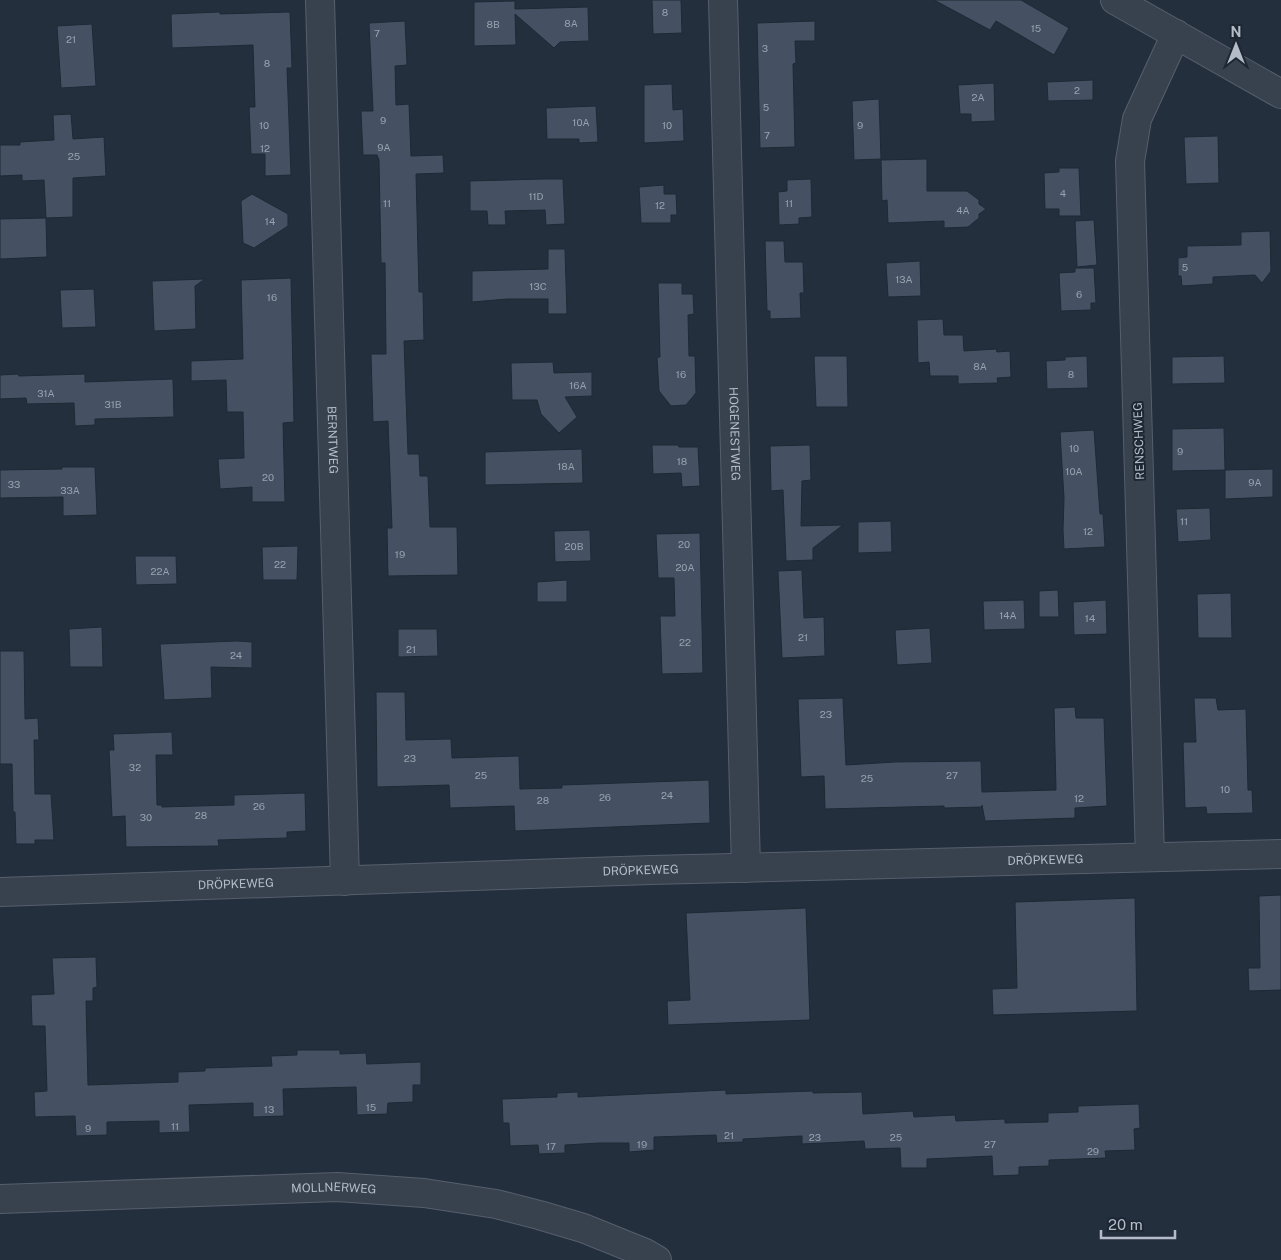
<svg xmlns="http://www.w3.org/2000/svg" width="1281" height="1260" font-family="'Public Sans',sans-serif">
	<style>
		.building { fill: #455162; stroke: #1f2835 }
		.lines { fill: none; stroke-linecap: round; stroke-linejoin: round }
		.minor-casing { stroke: #565f6c; stroke-width: 30 }
		.minor { stroke: #38414e; stroke-width: 28 }
		.labels { text-anchor: middle; stroke-width: 4; stroke-linejoin: round; paint-order: stroke }
		.number-label { font-size: 10px; fill: #98a1af }
		.street-label { font-size: 12px; fill: #b4bcc9; stroke: #1d2633 }
	</style>
	<rect width="100%" height="100%" fill="#242f3e"/>
	<g class="building">
		<path d="M 652,0 L 681,0 L 682,33 L 653,34 Z"/>
		<path d="M 934,0 L 1021,0 L 1069,28 L 1054,55 L 996,21 L 990,30 Z"/>
		<path d="M 515,1 L 515,9 L 588,7 L 589,41 L 560,42 L 554,48 L 515,14 L 516,45 L 474,46 L 474,2 Z"/>
		<path d="M 220,12 L 220,14 L 290,12 L 292,68 L 287,68 L 291,175 L 265,176 L 265,154 L 251,154 L 249,107 L 255,107 L 253,45 L 172,48 L 171,14 Z"/>
		<path d="M 405,21 L 407,65 L 395,66 L 396,105 L 409,104 L 411,156 L 443,155 L 444,173 L 416,174 L 419,292 L 423,292 L 424,340 L 404,341 L 408,454 L 419,454 L 420,476 L 428,476 L 430,527 L 457,527 L 458,575 L 388,576 L 387,528 L 392,528 L 388,421 L 373,422 L 371,354 L 386,354 L 385,263 L 381,263 L 379,160 L 377,155 L 363,155 L 361,111 L 373,111 L 369,23 Z"/>
		<path d="M 815,21 L 815,41 L 795,41 L 796,63 L 793,64 L 795,147 L 760,148 L 757,23 Z"/>
		<path d="M 92,24 L 96,86 L 61,88 L 57,26 Z"/>
		<path d="M 1093,80 L 1093,100 L 1048,101 L 1047,82 Z"/>
		<path d="M 994,83 L 995,121 L 971,122 L 971,114 L 960,114 L 958,85 Z"/>
		<path d="M 672,84 L 673,110 L 683,109 L 684,141 L 644,143 L 644,85 Z"/>
		<path d="M 879,99 L 881,159 L 854,160 L 852,101 Z"/>
		<path d="M 596,106 L 598,142 L 579,143 L 579,139 L 547,139 L 546,108 Z"/>
		<path d="M 71,114 L 73,139 L 104,137 L 106,176 L 73,178 L 73,217 L 46,218 L 44,180 L 22,181 L 22,175 L 0,176 L 0,145 L 20,145 L 20,142 L 54,140 L 53,115 Z"/>
		<path d="M 1218,136 L 1219,183 L 1186,184 L 1184,137 Z"/>
		<path d="M 927,159 L 927,191 L 967,191 L 979,200 L 979,204 L 986,209 L 979,214 L 979,218 L 968,227 L 944,228 L 944,221 L 888,223 L 887,200 L 882,201 L 881,160 Z"/>
		<path d="M 1059,168 L 1079,168 L 1081,216 L 1059,216 L 1059,209 L 1045,209 L 1044,173 L 1059,172 Z"/>
		<path d="M 543,179 L 563,179 L 565,224 L 546,225 L 545,210 L 505,211 L 506,225 L 488,225 L 487,211 L 470,211 L 470,181 Z"/>
		<path d="M 811,179 L 812,217 L 799,218 L 799,224 L 779,225 L 778,192 L 787,191 L 787,180 Z"/>
		<path d="M 664,185 L 664,194 L 676,194 L 677,215 L 671,215 L 671,223 L 641,223 L 639,187 Z"/>
		<path d="M 252,194 L 288,214 L 288,226 L 254,248 L 243,243 L 241,201 Z"/>
		<path d="M 46,218 L 47,257 L 0,259 L 0,219 Z"/>
		<path d="M 1094,220 L 1097,265 L 1077,267 L 1075,221 Z"/>
		<path d="M 1270,231 L 1271,271 L 1262,283 L 1255,275 L 1213,277 L 1213,284 L 1182,286 L 1181,276 L 1178,276 L 1178,258 L 1187,257 L 1187,246 L 1241,245 L 1241,232 Z"/>
		<path d="M 765,241 L 784,241 L 785,262 L 803,262 L 804,293 L 800,293 L 801,318 L 770,319 L 770,311 L 767,311 Z"/>
		<path d="M 548,249 L 565,249 L 567,314 L 548,314 L 548,299 L 507,299 L 472,302 L 472,271 L 548,269 Z"/>
		<path d="M 920,261 L 921,296 L 888,297 L 886,263 Z"/>
		<path d="M 1075,268 L 1094,268 L 1096,303 L 1091,303 L 1091,310 L 1061,311 L 1059,273 L 1075,272 Z"/>
		<path d="M 291,278 L 294,422 L 283,423 L 285,502 L 252,502 L 252,487 L 220,489 L 218,459 L 244,458 L 243,412 L 227,412 L 226,380 L 191,381 L 191,361 L 243,359 L 241,280 Z"/>
		<path d="M 205,279 L 195,286 L 196,329 L 154,331 L 152,281 Z"/>
		<path d="M 658,283 L 682,283 L 682,294 L 693,294 L 694,314 L 688,315 L 689,356 L 695,356 L 696,393 L 686,405 L 671,406 L 659,391 L 657,357 L 660,357 Z"/>
		<path d="M 94,289 L 96,327 L 62,328 L 60,290 Z"/>
		<path d="M 943,319 L 944,335 L 963,335 L 964,351 L 996,349 L 997,352 L 1010,351 L 1011,377 L 997,378 L 998,383 L 958,384 L 958,376 L 930,376 L 929,362 L 918,363 L 917,320 Z"/>
		<path d="M 814,356 L 847,356 L 848,407 L 816,407 Z"/>
		<path d="M 1087,356 L 1088,388 L 1047,389 L 1046,361 L 1065,360 L 1065,357 Z"/>
		<path d="M 1224,356 L 1225,383 L 1172,384 L 1172,357 Z"/>
		<path d="M 553,362 L 554,373 L 592,372 L 592,396 L 565,397 L 577,417 L 559,433 L 541,414 L 537,400 L 512,400 L 511,363 Z"/>
		<path d="M 18,374 L 19,376 L 85,374 L 85,382 L 173,379 L 174,417 L 95,419 L 95,425 L 75,426 L 74,403 L 27,404 L 26,398 L 0,399 L 0,375 Z"/>
		<path d="M 1224,428 L 1225,470 L 1172,471 L 1172,429 Z"/>
		<path d="M 1094,430 L 1100,514 L 1103,514 L 1105,547 L 1064,549 L 1063,530 L 1064,498 L 1060,432 Z"/>
		<path d="M 652,445 L 678,445 L 679,447 L 698,447 L 700,486 L 682,487 L 681,473 L 653,474 Z"/>
		<path d="M 810,445 L 811,480 L 802,481 L 801,526 L 843,525 L 813,548 L 813,560 L 786,561 L 783,490 L 771,491 L 770,446 Z"/>
		<path d="M 582,449 L 583,483 L 485,485 L 485,452 Z"/>
		<path d="M 62,467 L 95,467 L 97,515 L 63,516 L 63,497 L 0,498 L 0,470 L 62,469 Z"/>
		<path d="M 1273,469 L 1273,497 L 1225,499 L 1225,470 Z"/>
		<path d="M 1210,508 L 1211,540 L 1178,542 L 1176,509 Z"/>
		<path d="M 891,521 L 892,552 L 858,553 L 858,522 Z"/>
		<path d="M 590,530 L 591,561 L 555,562 L 554,531 Z"/>
		<path d="M 700,533 L 703,673 L 662,674 L 660,616 L 675,616 L 674,578 L 658,578 L 656,534 Z"/>
		<path d="M 298,546 L 297,580 L 263,580 L 262,547 Z"/>
		<path d="M 135,556 L 176,556 L 177,584 L 136,585 Z"/>
		<path d="M 802,570 L 804,618 L 824,617 L 825,656 L 782,658 L 778,571 Z"/>
		<path d="M 567,580 L 567,602 L 537,602 L 537,582 Z"/>
		<path d="M 1058,590 L 1059,617 L 1039,617 L 1039,591 Z"/>
		<path d="M 1231,593 L 1232,638 L 1198,638 L 1197,594 Z"/>
		<path d="M 1024,600 L 1025,629 L 984,630 L 983,601 Z"/>
		<path d="M 1106,600 L 1107,634 L 1074,635 L 1073,602 Z"/>
		<path d="M 102,627 L 103,667 L 70,667 L 69,629 Z"/>
		<path d="M 930,628 L 932,663 L 897,665 L 895,630 Z"/>
		<path d="M 398,629 L 437,629 L 438,656 L 398,657 Z"/>
		<path d="M 237,641 L 252,642 L 252,668 L 211,667 L 212,698 L 164,700 L 160,644 Z"/>
		<path d="M 0,651 L 24,651 L 25,719 L 38,718 L 39,740 L 34,740 L 35,794 L 51,794 L 54,840 L 35,840 L 35,844 L 16,844 L 15,812 L 13,812 L 12,764 L 0,764 Z"/>
		<path d="M 376,692 L 405,692 L 406,740 L 451,739 L 452,758 L 519,756 L 520,789 L 562,788 L 562,785 L 709,780 L 710,823 L 515,831 L 514,806 L 450,808 L 449,785 L 377,787 Z"/>
		<path d="M 843,698 L 846,765 L 895,762 L 981,761 L 982,792 L 1056,790 L 1054,708 L 1075,707 L 1076,718 L 1104,718 L 1107,806 L 1075,808 L 1075,818 L 985,821 L 982,805 L 982,807 L 944,808 L 944,806 L 825,809 L 824,776 L 801,777 L 798,699 Z"/>
		<path d="M 1194,698 L 1216,698 L 1218,710 L 1246,709 L 1248,790 L 1252,790 L 1253,813 L 1207,814 L 1206,807 L 1185,808 L 1183,742 L 1196,742 Z"/>
		<path d="M 172,732 L 173,755 L 156,755 L 157,805 L 162,805 L 162,807 L 234,805 L 234,795 L 305,793 L 306,831 L 287,832 L 287,838 L 218,840 L 219,846 L 126,847 L 125,816 L 112,817 L 109,750 L 114,750 L 113,734 Z"/>
		<path d="M 1281,895 L 1281,990 L 1249,991 L 1248,968 L 1260,968 L 1259,896 Z"/>
		<path d="M 1135,898 L 1137,1011 L 993,1015 L 992,989 L 1017,988 L 1015,902 Z"/>
		<path d="M 806,908 L 810,1020 L 668,1025 L 667,1001 L 690,1000 L 686,913 Z"/>
		<path d="M 96,957 L 97,987 L 93,988 L 93,1001 L 86,1001 L 88,1085 L 178,1082 L 178,1072 L 205,1071 L 205,1068 L 272,1066 L 271,1056 L 297,1055 L 297,1050 L 340,1050 L 340,1054 L 366,1053 L 367,1064 L 421,1062 L 421,1085 L 413,1085 L 413,1102 L 388,1103 L 387,1114 L 357,1115 L 356,1087 L 283,1089 L 284,1116 L 253,1117 L 253,1103 L 189,1105 L 190,1132 L 159,1133 L 159,1121 L 107,1122 L 107,1135 L 76,1136 L 75,1116 L 35,1117 L 34,1092 L 47,1091 L 45,1026 L 32,1026 L 31,995 L 54,994 L 52,958 Z"/>
		<path d="M 726,1090 L 726,1094 L 813,1091 L 813,1093 L 862,1092 L 863,1114 L 913,1111 L 914,1117 L 955,1115 L 956,1121 L 1005,1119 L 1005,1123 L 1048,1122 L 1048,1113 L 1078,1112 L 1078,1106 L 1139,1104 L 1140,1128 L 1134,1129 L 1135,1150 L 1105,1151 L 1106,1158 L 1049,1160 L 1049,1166 L 1019,1167 L 1019,1175 L 993,1176 L 992,1156 L 927,1159 L 927,1168 L 901,1168 L 900,1148 L 865,1149 L 864,1141 L 802,1144 L 802,1136 L 743,1139 L 743,1142 L 717,1143 L 716,1135 L 654,1137 L 654,1150 L 629,1152 L 629,1143 L 599,1143 L 565,1145 L 565,1153 L 539,1154 L 538,1145 L 510,1146 L 509,1123 L 503,1123 L 502,1099 L 557,1097 L 557,1093 L 578,1092 L 578,1097 Z"/>
	</g>
	<g class="lines">
		<defs>
			<g id="minor">
				<path id="s1" d="M 320,0 L 345,881"/>
				<path id="s2" d="M 723,0 L 746,868"/>
				<path d="M 1115,0 L 1281,94"/>
				<path d="M 1150,857 L 1130,161 L 1137,119 L 1176,34"/>
				<path id="s3" d="M 0,892 L 651,870 L 1281,854"/>
				<path id="s4" d="M 0,1199 L 337,1187 L 424,1193 L 496,1204 L 539,1215 L 583,1228 L 645,1253 L 657,1260"/>
			</g>
		</defs>
		<use href="#minor" class="minor-casing"/>
		<use href="#minor" class="minor"/>
	</g>
	<g class="labels">
		<g class="number-label">
			<text x="665" y="16">8</text>
			<text x="571" y="27">8A</text>
			<text x="493" y="28">8B</text>
			<text x="1036" y="32">15</text>
			<text x="377" y="37">7</text>
			<text x="71" y="43">21</text>
			<text x="765" y="52">3</text>
			<text x="267" y="67">8</text>
			<text x="1077" y="94">2</text>
			<text x="978" y="101">2A</text>
			<text x="766" y="111">5</text>
			<text x="383" y="124">9</text>
			<text x="581" y="126">10A</text>
			<text x="264" y="129">10</text>
			<text x="667" y="129">10</text>
			<text x="860" y="129">9</text>
			<text x="767" y="139">7</text>
			<text x="384" y="151">9A</text>
			<text x="265" y="152">12</text>
			<text x="74" y="160">25</text>
			<text x="1063" y="197">4</text>
			<text x="536" y="200">11D</text>
			<text x="387" y="207">11</text>
			<text x="789" y="207">11</text>
			<text x="660" y="209">12</text>
			<text x="963" y="214">4A</text>
			<text x="270" y="225">14</text>
			<text x="1185" y="271">5</text>
			<text x="904" y="283">13A</text>
			<text x="538" y="290">13C</text>
			<text x="1079" y="298">6</text>
			<text x="272" y="301">16</text>
			<text x="980" y="370">8A</text>
			<text x="681" y="378">16</text>
			<text x="1071" y="378">8</text>
			<text x="578" y="389">16A</text>
			<text x="46" y="397">31A</text>
			<text x="113" y="408">31B</text>
			<text x="1074" y="452">10</text>
			<text x="1180" y="455">9</text>
			<text x="682" y="465">18</text>
			<text x="566" y="470">18A</text>
			<text x="1074" y="475">10A</text>
			<text x="268" y="481">20</text>
			<text x="1255" y="486">9A</text>
			<text x="14" y="488">33</text>
			<text x="70" y="494">33A</text>
			<text x="1184" y="525">11</text>
			<text x="1088" y="535">12</text>
			<text x="684" y="548">20</text>
			<text x="574" y="550">20B</text>
			<text x="400" y="558">19</text>
			<text x="280" y="568">22</text>
			<text x="685" y="571">20A</text>
			<text x="160" y="575">22A</text>
			<text x="1008" y="619">14A</text>
			<text x="1090" y="622">14</text>
			<text x="803" y="641">21</text>
			<text x="685" y="646">22</text>
			<text x="411" y="653">21</text>
			<text x="236" y="659">24</text>
			<text x="826" y="718">23</text>
			<text x="410" y="762">23</text>
			<text x="135" y="771">32</text>
			<text x="481" y="779">25</text>
			<text x="952" y="779">27</text>
			<text x="867" y="782">25</text>
			<text x="1225" y="793">10</text>
			<text x="667" y="799">24</text>
			<text x="605" y="801">26</text>
			<text x="1079" y="802">12</text>
			<text x="543" y="804">28</text>
			<text x="259" y="810">26</text>
			<text x="201" y="819">28</text>
			<text x="146" y="821">30</text>
			<text x="371" y="1111">15</text>
			<text x="269" y="1113">13</text>
			<text x="175" y="1130">11</text>
			<text x="88" y="1132">9</text>
			<text x="729" y="1139">21</text>
			<text x="815" y="1141">23</text>
			<text x="896" y="1141">25</text>
			<text x="642" y="1148">19</text>
			<text x="990" y="1148">27</text>
			<text x="551" y="1150">17</text>
			<text x="1093" y="1155">29</text>
		</g>
		<g class="street-label">
			<text dy="4" stroke="none"><textPath href="#s2" startOffset="434">HOGENESTWEG</textPath></text>
			<text dy="4" stroke="none"><textPath href="#s1" startOffset="440">BERNTWEG</textPath></text>
			<text transform="translate(1139 441) rotate(-92)" y="4">RENSCHWEG</text>
			<text dy="4" stroke="none"><textPath href="#s3" startOffset="1046">DRÖPKEWEG</textPath></text>
			<text dy="4" stroke="none"><textPath href="#s3" startOffset="641">DRÖPKEWEG</textPath></text>
			<text dy="4" stroke="none"><textPath href="#s3" startOffset="236">DRÖPKEWEG</textPath></text>
			<text dy="4" stroke="none"><textPath href="#s4" startOffset="334">MOLLNERWEG</textPath></text>
		</g>
	</g>
	<g transform="translate(1236 45)" stroke="#1d2633" stroke-width="4" paint-order="stroke">
	<path d="M0-4L9 19L0 12L-9 19Z" fill="#b4bcc9"/>
	<text y="-8" font-size="14" font-weight="bold" text-anchor="middle" fill="#b4bcc9">N</text>
	</g>
	<path d="M1101 1230v8h74v-8" fill="none" stroke="#b4bcc9" stroke-width="2.5"/>
	<text x="1108" y="1230" font-size="15" fill="#b4bcc9" stroke="#1d2633" stroke-width="4" paint-order="stroke">20 m</text>
</svg>
